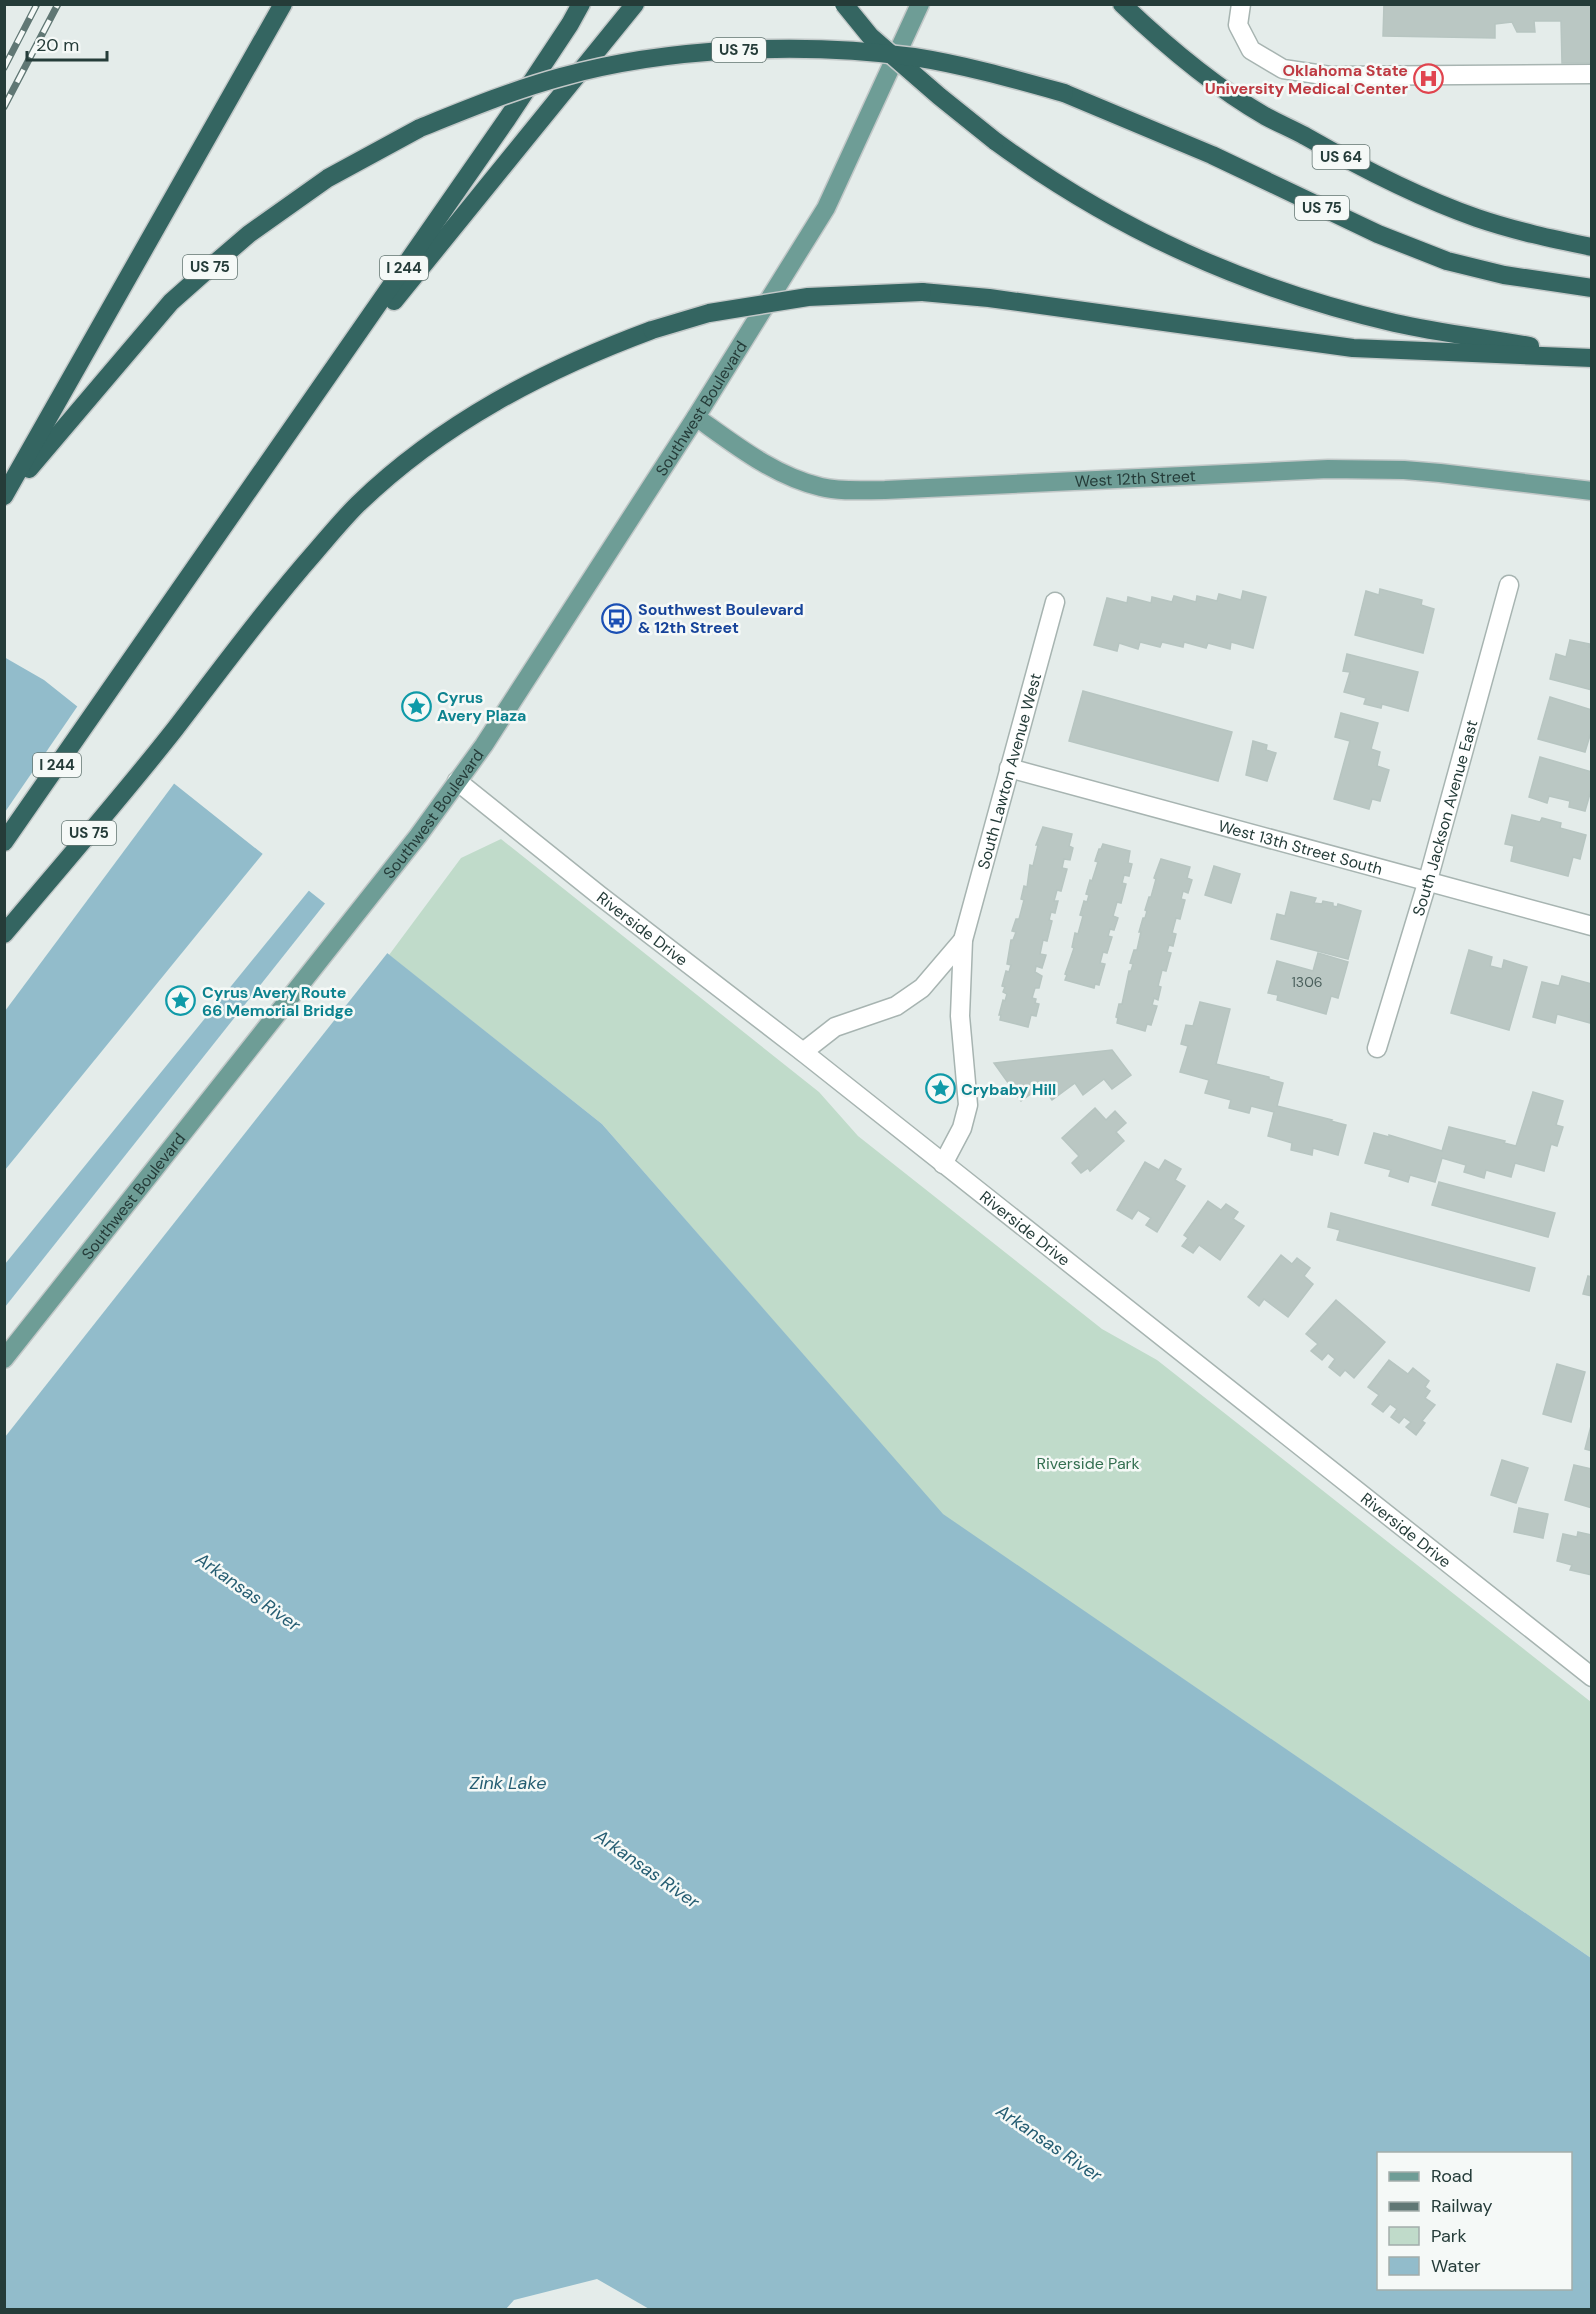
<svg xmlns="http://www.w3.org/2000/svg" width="1596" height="2314" font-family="'DM Sans',sans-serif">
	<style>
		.green { fill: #c0dbca }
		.water { fill: #92bccb; fill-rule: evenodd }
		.pier { fill: #e4ecea }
		.building { fill: #bac7c3; stroke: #b7c5c1; stroke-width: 1.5 }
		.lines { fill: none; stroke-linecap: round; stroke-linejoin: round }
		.minor-casing { stroke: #a7b4b1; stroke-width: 21 }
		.major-casing { stroke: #c2c8c8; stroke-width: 21 }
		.highway-casing { stroke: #c2c8c8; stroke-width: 21 }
		.minor { stroke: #fff; stroke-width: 18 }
		.major { stroke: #6e9d96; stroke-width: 18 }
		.highway { stroke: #346561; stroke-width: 18 }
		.rail-casing { stroke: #607774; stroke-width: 7 }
		.rail { stroke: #f5f9f7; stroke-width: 4.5; stroke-dasharray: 14; stroke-linecap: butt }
		.highway-bridge-casing { stroke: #c2c8c8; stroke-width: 21; stroke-linecap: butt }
		.highway-bridge { stroke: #346561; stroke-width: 18 }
		.labels { text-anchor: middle; stroke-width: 5; stroke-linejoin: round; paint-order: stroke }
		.number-label { font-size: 14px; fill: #4a5f5c }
		.shield { fill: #f5f9f7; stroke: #637572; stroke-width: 1.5 }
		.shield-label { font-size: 15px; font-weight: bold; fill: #253c39 }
		.health-label { font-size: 16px; font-weight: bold; fill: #be3a42; stroke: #f5f9f7; text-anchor: end }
		.street-label { font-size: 16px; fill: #253c39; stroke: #f5f9f7 }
		.transit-label { font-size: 16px; font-weight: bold; fill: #164399; stroke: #f5f9f7; text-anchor: start }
		.culture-label { font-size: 16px; font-weight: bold; fill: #0d838f; stroke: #f5f9f7; text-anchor: start }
		.park-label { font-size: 16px; fill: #346f51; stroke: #f5f9f7 }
		.water-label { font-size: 18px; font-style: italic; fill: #255d72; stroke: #f5f9f7 }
	</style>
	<rect width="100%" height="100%" fill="#e4ecea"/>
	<path class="green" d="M 501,839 L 819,1092 L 858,1136 L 1102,1329 L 1157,1360 L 1591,1702 L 1591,1958 L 942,1514 L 602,1124 L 389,955 L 461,858 Z"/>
	<path class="water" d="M 4,657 L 44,680 L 602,1124 L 943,1514 L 1591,1958 L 1591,2309 L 651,2310 L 597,2279 L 514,2300 L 506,2309 L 5,2309 ZM 1378,2154 L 1570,2154 L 1570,2288 L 1378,2288 Z"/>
	<g class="pier">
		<path d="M 79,704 L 176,781 L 5,1011 L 5,812 Z"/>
		<path d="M 265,851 L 311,888 L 5,1264 L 5,1170 Z"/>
		<path d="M 327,901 L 389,951 L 5,1437 L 5,1307 Z"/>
	</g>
	<g class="building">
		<path d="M 1384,4 L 1592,4 L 1592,63 L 1562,63 L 1561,21 L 1534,21 L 1535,32 L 1517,32 L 1512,22 L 1495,24 L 1495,38 L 1383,36 Z"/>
		<path d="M 1380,589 L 1422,600 L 1421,605 L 1434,609 L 1423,653 L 1355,635 L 1366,591 L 1379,595 Z"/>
		<path d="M 1243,591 L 1266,597 L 1253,648 L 1231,642 L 1230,649 L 1208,643 L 1206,648 L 1184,642 L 1183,647 L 1162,642 L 1160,647 L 1140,642 L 1138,649 L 1119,643 L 1117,651 L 1094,645 L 1107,598 L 1127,603 L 1128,597 L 1151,603 L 1152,597 L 1172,602 L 1174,596 L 1196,602 L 1197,596 L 1217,601 L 1219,594 L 1241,600 Z"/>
		<path d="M 1570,640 L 1590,644 L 1589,647 L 1592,647 L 1592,690 L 1550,679 L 1556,654 L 1566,657 Z"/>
		<path d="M 1347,654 L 1418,672 L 1408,711 L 1382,704 L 1381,708 L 1364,704 L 1366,698 L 1344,692 L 1350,672 L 1343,671 Z"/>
		<path d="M 1083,691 L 1232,732 L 1218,781 L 1069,741 Z"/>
		<path d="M 1550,697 L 1592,710 L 1592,729 L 1585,752 L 1538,739 Z"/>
		<path d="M 1341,713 L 1378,723 L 1371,749 L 1380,752 L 1377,766 L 1389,770 L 1380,801 L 1372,799 L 1369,809 L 1334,799 L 1350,741 L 1335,737 Z"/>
		<path d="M 1253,741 L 1267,745 L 1266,750 L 1276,753 L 1267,781 L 1246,775 Z"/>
		<path d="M 1540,757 L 1592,772 L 1592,787 L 1585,811 L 1569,807 L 1570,801 L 1549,796 L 1547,803 L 1529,797 Z"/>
		<path d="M 1512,815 L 1540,822 L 1542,818 L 1561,823 L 1560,828 L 1586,835 L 1580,859 L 1573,857 L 1568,876 L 1511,861 L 1514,846 L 1505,844 Z"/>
		<path d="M 1043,827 L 1072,834 L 1069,846 L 1073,848 L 1070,860 L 1064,859 L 1062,868 L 1067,869 L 1061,891 L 1057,890 L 1054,901 L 1058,901 L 1055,913 L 1051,912 L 1049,920 L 1052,921 L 1047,941 L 1043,940 L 1040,954 L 1046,955 L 1042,968 L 1036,966 L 1035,972 L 1042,976 L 1039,988 L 1035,988 L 1032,998 L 1036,999 L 1035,1003 L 1039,1004 L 1036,1016 L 1031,1015 L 1028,1027 L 1000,1020 L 1001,1015 L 999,1015 L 1003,1000 L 1005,1001 L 1007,994 L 1003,992 L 1005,987 L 1002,986 L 1006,971 L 1009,972 L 1011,965 L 1007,964 L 1011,940 L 1013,940 L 1016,932 L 1012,931 L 1016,919 L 1019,919 L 1024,900 L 1021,899 L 1024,886 L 1027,887 L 1030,865 L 1033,866 L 1038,845 L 1036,845 Z"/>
		<path d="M 1103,844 L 1130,851 L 1128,863 L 1132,864 L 1129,876 L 1124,875 L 1122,883 L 1126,884 L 1121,903 L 1117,902 L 1113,916 L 1118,918 L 1114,930 L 1110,929 L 1108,936 L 1112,937 L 1107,953 L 1103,952 L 1100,963 L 1105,964 L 1099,985 L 1095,984 L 1094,988 L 1065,980 L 1067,975 L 1065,974 L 1074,948 L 1072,947 L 1075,933 L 1078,934 L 1083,916 L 1080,915 L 1084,901 L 1087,902 L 1089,895 L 1086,894 L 1090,880 L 1092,881 L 1098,862 L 1095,861 L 1099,849 L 1101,849 Z"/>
		<path d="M 1161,859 L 1190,867 L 1187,878 L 1192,880 L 1188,893 L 1183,891 L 1181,899 L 1185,900 L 1180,919 L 1176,918 L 1172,933 L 1176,934 L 1173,946 L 1169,945 L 1167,952 L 1171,953 L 1166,971 L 1162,970 L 1158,986 L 1161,987 L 1158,1000 L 1154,998 L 1152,1005 L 1157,1006 L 1151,1025 L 1147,1024 L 1145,1031 L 1117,1023 L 1118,1018 L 1116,1017 L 1119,1004 L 1122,1004 L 1129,971 L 1131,971 L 1133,964 L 1130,963 L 1134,950 L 1137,950 L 1141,932 L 1139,932 L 1143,918 L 1145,918 L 1147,911 L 1145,910 L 1149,897 L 1151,897 L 1156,879 L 1154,878 Z"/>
		<path d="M 1214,866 L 1240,874 L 1231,903 L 1205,895 Z"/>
		<path d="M 1291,892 L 1316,898 L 1314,903 L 1322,904 L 1323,901 L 1333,903 L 1333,906 L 1337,907 L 1338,904 L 1361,911 L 1348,959 L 1271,939 L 1277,914 L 1285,916 Z"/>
		<path d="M 1469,950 L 1492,957 L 1490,966 L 1502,969 L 1504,960 L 1527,967 L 1509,1030 L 1451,1013 Z"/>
		<path d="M 1318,953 L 1348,962 L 1338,998 L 1331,996 L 1326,1014 L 1277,1000 L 1278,995 L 1268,993 L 1277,961 L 1313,971 Z"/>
		<path d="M 1562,976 L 1592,984 L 1590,1023 L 1557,1014 L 1555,1023 L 1533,1017 L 1542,982 L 1559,986 Z"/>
		<path d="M 1200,1002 L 1230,1009 L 1216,1064 L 1269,1077 L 1269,1079 L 1283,1083 L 1277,1106 L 1332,1120 L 1331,1121 L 1346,1125 L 1338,1155 L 1313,1148 L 1312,1155 L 1291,1150 L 1292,1143 L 1268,1136 L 1274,1112 L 1251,1106 L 1249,1113 L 1229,1108 L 1231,1100 L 1205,1093 L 1209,1080 L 1180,1072 L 1188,1046 L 1181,1044 L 1186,1025 L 1193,1026 Z"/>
		<path d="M 1112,1050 L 1131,1075 L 1112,1089 L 1104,1079 L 1083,1095 L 1075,1083 L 1052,1100 L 1042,1086 L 1021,1101 L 994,1063 Z"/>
		<path d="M 1533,1092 L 1563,1101 L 1556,1125 L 1563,1127 L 1557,1146 L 1551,1144 L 1544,1171 L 1515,1163 L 1511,1177 L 1486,1170 L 1484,1178 L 1464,1172 L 1466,1165 L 1442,1158 L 1435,1182 L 1410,1175 L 1408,1182 L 1389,1176 L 1391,1170 L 1365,1163 L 1374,1133 L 1389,1137 L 1389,1135 L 1442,1151 L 1449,1127 L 1505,1141 L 1504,1143 L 1516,1146 Z"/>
		<path d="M 1095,1108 L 1106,1120 L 1115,1111 L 1126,1123 L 1116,1132 L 1124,1141 L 1090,1171 L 1088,1168 L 1081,1173 L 1072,1163 L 1079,1156 L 1062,1138 Z"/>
		<path d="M 1165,1160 L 1181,1169 L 1175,1180 L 1185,1186 L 1157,1232 L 1146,1225 L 1151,1218 L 1138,1210 L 1132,1219 L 1117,1210 L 1145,1162 L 1159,1170 Z"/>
		<path d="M 1439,1182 L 1555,1213 L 1548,1237 L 1432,1205 Z"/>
		<path d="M 1208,1201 L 1221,1210 L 1226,1204 L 1238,1212 L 1233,1219 L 1244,1226 L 1220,1260 L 1199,1245 L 1193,1253 L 1182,1246 L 1188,1238 L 1184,1235 Z"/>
		<path d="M 1331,1213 L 1535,1268 L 1529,1291 L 1337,1240 L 1340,1230 L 1328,1227 Z"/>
		<path d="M 1281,1255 L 1292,1264 L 1297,1258 L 1310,1268 L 1304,1276 L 1313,1284 L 1288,1317 L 1264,1299 L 1259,1306 L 1248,1297 Z"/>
		<path d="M 1588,1276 L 1592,1277 L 1592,1296 L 1583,1294 Z"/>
		<path d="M 1336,1300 L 1385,1342 L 1354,1378 L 1345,1370 L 1340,1376 L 1329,1367 L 1335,1359 L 1328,1353 L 1322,1360 L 1311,1351 L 1318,1344 L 1306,1334 Z"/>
		<path d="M 1389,1360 L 1408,1374 L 1413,1368 L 1429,1381 L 1425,1387 L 1430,1391 L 1425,1398 L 1435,1405 L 1422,1421 L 1425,1423 L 1416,1435 L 1406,1427 L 1411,1422 L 1404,1417 L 1399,1423 L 1391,1417 L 1397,1409 L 1390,1404 L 1383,1412 L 1372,1404 L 1379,1395 L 1368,1387 Z"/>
		<path d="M 1557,1364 L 1585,1372 L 1571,1422 L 1543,1414 Z"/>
		<path d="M 1592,1422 L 1592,1451 L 1585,1449 Z"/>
		<path d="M 1502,1460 L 1528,1468 L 1516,1503 L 1491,1495 Z"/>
		<path d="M 1574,1465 L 1592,1469 L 1592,1508 L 1565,1500 Z"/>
		<path d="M 1519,1508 L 1548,1514 L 1543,1538 L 1514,1532 Z"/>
		<path d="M 1578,1532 L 1592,1535 L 1592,1575 L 1570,1570 L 1572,1565 L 1557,1561 L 1563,1534 L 1577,1537 Z"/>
	</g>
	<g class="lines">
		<defs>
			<g id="minor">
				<path d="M 1241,4 L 1238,25 L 1251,50 L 1283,69 L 1330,76 L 1592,74"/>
				<path id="s1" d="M 1009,768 L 1592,926"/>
				<path id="s2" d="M 457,781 L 599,895 L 803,1052 L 1592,1677"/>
				<path id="s3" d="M 1377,1048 L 1428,880 L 1509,585"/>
				<path d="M 803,1052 L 835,1027 L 896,1006 L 922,988 L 963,940"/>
				<path id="s4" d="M 943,1164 L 962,1128 L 968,1105 L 960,1016 L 963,940 L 1055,602"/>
			</g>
			<g id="major">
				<path id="s5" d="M 696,417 C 734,444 774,476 821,487 C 841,492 864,490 885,490 L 1328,469 L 1404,470 L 1440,473 L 1592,491"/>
				<path id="s6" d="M 4,1359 L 418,836 L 484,745 L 696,417 L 826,208 L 920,4"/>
			</g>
			<g id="highway">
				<path d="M 1122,4 C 1165,45 1213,86 1265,116 C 1278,123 1292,129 1305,136 C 1361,168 1417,197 1477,218 C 1515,231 1553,239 1592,247"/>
				<path d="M 1064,93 L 1212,155 L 1378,234 L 1447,261 L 1504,275 L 1592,288"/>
				<path d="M 995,141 C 1117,230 1247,289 1395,323 C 1439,333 1485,338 1530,346"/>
				<path d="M 922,292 L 989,298 L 1353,348 L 1592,358"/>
				<path d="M 394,301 L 635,4"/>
				<path d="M 29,469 L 171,302 L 206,271 L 249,234 L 328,178 L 420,128"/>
				<path d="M 4,496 L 283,4"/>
				<path d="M 4,842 L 507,119 L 570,24 L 581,4"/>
				<path d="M 4,934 C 61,866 120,799 175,729 C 221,669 266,608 316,551 C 329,536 343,519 358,504 C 442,423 544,370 652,330"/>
			</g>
		</defs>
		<use href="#minor" class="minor-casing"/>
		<use href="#major" class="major-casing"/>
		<use href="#highway" class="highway-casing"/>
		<use href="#minor" class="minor"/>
		<use href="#major" class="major"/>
		<use href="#highway" class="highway"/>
		<defs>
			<g id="rail">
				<path d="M 4,68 L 37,4"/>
				<path d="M 4,107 L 58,4"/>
			</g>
		</defs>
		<use href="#rail" class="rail-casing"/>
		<use href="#rail" class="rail"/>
		<defs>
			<g id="highway-bridge">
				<path d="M 844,4 L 870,36 L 939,96 L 995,141"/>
				<path d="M 420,128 C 467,109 513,90 561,77 C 668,47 804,42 914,57 C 965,65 1014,79 1064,93"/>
				<path d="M 652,330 L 709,313 L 808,297 L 922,292"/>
			</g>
		</defs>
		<use href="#highway-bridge" class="highway-bridge-casing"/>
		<use href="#highway-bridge" class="highway-bridge"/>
	</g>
	<defs>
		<symbol id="hospital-ring" viewBox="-11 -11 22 22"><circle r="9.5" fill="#f5f9f7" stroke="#e0444e" stroke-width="1.5"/><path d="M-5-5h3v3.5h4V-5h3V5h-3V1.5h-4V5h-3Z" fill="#e0444e"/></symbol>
		<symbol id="bus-ring" viewBox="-11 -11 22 22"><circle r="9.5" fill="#f5f9f7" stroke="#1a4fb4" stroke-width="1.5"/><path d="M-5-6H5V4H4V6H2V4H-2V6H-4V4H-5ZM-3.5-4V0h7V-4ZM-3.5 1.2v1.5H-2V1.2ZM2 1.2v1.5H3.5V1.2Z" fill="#1a4fb4"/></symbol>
		<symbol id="sight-ring" viewBox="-11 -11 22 22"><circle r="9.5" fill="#f5f9f7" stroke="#0f9aa8" stroke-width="1.5"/><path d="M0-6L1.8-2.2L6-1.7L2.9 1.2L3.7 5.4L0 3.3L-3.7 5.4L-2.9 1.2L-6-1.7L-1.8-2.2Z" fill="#0f9aa8"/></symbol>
	</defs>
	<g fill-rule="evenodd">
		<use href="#hospital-ring" x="1412" y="62" width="33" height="33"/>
		<use href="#bus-ring" x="600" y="602" width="33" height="33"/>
		<use href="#sight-ring" x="400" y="690" width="33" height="33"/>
		<use href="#sight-ring" x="164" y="984" width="33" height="33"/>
		<use href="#sight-ring" x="924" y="1072" width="33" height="33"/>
	</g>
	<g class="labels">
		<g class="number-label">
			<text x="1307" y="987">1306</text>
		</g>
		<g class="shield">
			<rect x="712" y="38" width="54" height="24" rx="4.5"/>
			<rect x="1312.5" y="145" width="57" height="24" rx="4.5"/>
			<rect x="1295" y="196" width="54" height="24" rx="4.5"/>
			<rect x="183" y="255" width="54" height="24" rx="4.5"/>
			<rect x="380" y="256" width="48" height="24" rx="4.5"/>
			<rect x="33" y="753" width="48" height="24" rx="4.5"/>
			<rect x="62" y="821" width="54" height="24" rx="4.5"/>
		</g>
		<g class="shield-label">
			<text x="739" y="55">US 75</text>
			<text x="1341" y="162">US 64</text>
			<text x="1322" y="213">US 75</text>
			<text x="210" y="272">US 75</text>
			<text x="404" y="273">I 244</text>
			<text x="57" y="770">I 244</text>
			<text x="89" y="838">US 75</text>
		</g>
		<g class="health-label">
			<text x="1408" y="76">Oklahoma State<tspan x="1408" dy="18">University Medical Center</tspan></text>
		</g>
		<g class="street-label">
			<text dy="6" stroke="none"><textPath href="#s6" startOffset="1180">Southwest Boulevard</textPath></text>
			<text dy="6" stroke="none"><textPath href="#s5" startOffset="459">West 12th Street</textPath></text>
			<text dy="6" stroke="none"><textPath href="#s4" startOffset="405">South Lawton Avenue West</textPath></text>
			<text dy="6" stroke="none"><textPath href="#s6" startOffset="694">Southwest Boulevard</textPath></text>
			<text dy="6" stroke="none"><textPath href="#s3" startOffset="240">South Jackson Avenue East</textPath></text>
			<text dy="6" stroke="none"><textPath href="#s1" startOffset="302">West 13th Street South</textPath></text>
			<text dy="6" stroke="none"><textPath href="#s2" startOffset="237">Riverside Drive</textPath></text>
			<text dy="6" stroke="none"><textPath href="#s6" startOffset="208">Southwest Boulevard</textPath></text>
			<text dy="6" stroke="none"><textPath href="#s2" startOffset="723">Riverside Drive</textPath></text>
			<text dy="6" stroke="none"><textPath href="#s2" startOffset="1209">Riverside Drive</textPath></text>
		</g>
		<g class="transit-label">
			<text x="638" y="615">Southwest Boulevard<tspan x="638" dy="18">&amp; 12th Street</tspan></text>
		</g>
		<g class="culture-label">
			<text x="437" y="703">Cyrus<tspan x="437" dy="18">Avery Plaza</tspan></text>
			<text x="202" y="998">Cyrus Avery Route<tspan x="202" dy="18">66 Memorial Bridge</tspan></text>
			<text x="961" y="1095">Crybaby Hill</text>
		</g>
		<g class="park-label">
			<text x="1088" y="1469">Riverside Park</text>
		</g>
		<g class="water-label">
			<text transform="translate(248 1592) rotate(35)" y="6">Arkansas River</text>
			<text x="508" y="1789">Zink Lake</text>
			<text transform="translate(647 1869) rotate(35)" y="6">Arkansas River</text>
			<text transform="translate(1049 2143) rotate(34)" y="6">Arkansas River</text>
		</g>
	</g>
	<rect width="1596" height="2314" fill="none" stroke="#253c39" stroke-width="12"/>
	<rect x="1377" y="2152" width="195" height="138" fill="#f5f9f7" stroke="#a2adab" stroke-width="1.5"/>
	<rect x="1389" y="2172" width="30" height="9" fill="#6e9d96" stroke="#a2adab" stroke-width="1.5"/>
	<text x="1431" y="2182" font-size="18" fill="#253c39">Road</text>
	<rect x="1389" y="2202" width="30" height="9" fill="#607774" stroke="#a2adab" stroke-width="1.5"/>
	<text x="1431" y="2212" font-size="18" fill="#253c39">Railway</text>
	<rect x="1389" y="2227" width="30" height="18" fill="#c0dbca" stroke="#a2adab" stroke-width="1.5"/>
	<text x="1431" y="2242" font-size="18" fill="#253c39">Park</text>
	<rect x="1389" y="2257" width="30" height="18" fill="#92bccb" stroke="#a2adab" stroke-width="1.5"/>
	<text x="1431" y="2272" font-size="18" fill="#253c39">Water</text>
	<path d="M27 51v9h80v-9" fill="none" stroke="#253c39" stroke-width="3"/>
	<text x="36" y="51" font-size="18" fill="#253c39" stroke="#f5f9f7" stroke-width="4.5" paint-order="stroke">20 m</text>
</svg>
